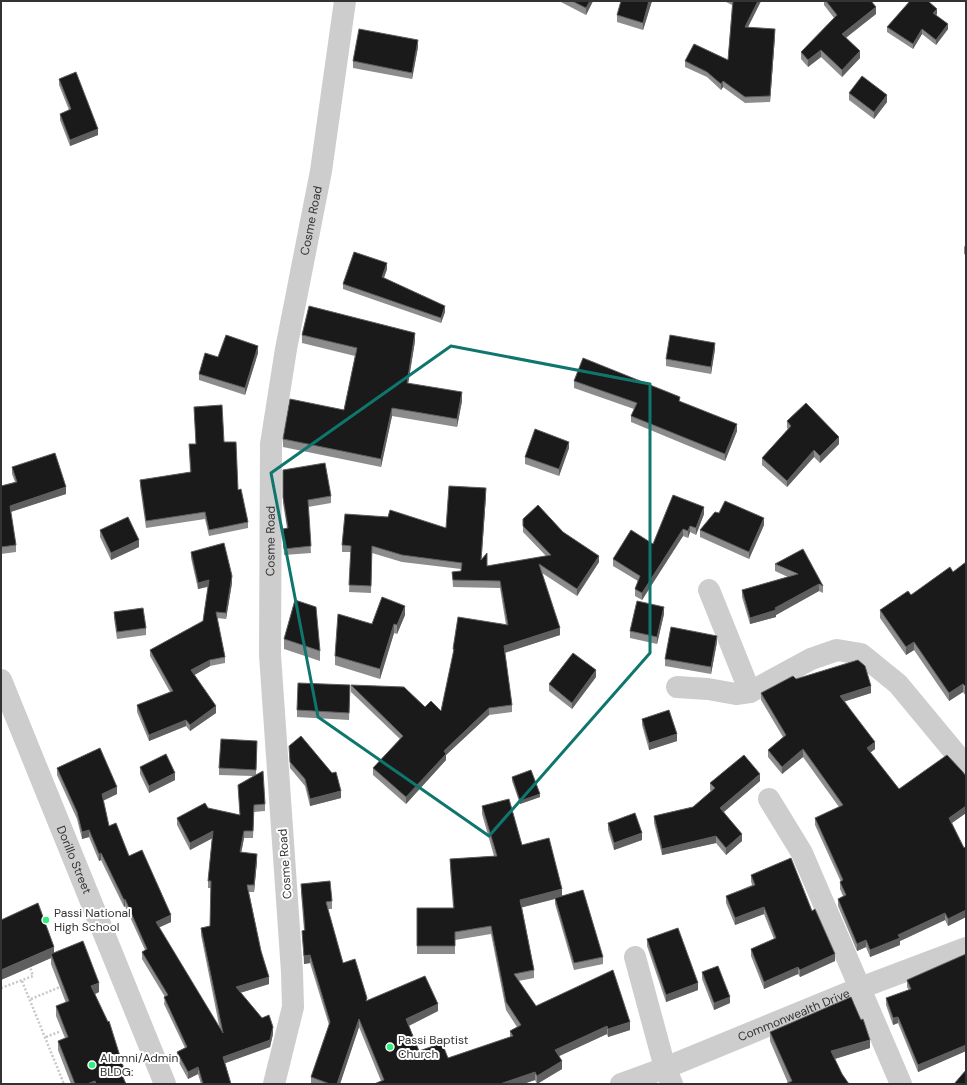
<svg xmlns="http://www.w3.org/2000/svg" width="967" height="1085" font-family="'DM Sans',sans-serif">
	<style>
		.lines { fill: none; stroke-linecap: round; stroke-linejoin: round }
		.path { stroke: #c7c7c7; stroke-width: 2.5; stroke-dasharray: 2 2; stroke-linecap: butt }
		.minor { stroke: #cdcdcd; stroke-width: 22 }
		.wall { fill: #8c8c8c }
		.shaded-wall { fill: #5f5f5f }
		.building { fill: #1a1a1a; stroke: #5f5f5f }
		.marked { fill: none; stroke: #0f766e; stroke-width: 3; stroke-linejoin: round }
		.poi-dot { fill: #30ee7f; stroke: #fff; stroke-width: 1.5 }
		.labels { text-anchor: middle; stroke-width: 4; stroke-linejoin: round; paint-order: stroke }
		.street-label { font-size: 12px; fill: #333; stroke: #fff }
		.poi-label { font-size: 12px; fill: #333; stroke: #fff; text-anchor: start }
	</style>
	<rect width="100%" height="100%" fill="#fff"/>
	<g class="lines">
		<g class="path">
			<path d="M 22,981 L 64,1084"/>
			<path d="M 1,988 L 33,976 L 30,967"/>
			<path d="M 31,999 L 60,987"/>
			<path d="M 46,1037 L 61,1031"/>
		</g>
		<g class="minor">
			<path d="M 709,590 L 750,692"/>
			<path id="s1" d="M 1,680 L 165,1084"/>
			<path d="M 677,687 L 708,689 L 736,694 L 750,692 L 811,659 L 837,650 L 861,654 L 898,684 L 966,766"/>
			<path d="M 769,799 L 802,853 L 901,1084"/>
			<path d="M 635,957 L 665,1068 L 672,1084"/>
			<path id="s2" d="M 274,1084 L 293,1007 L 292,972 L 270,655 L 271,444 L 286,349 L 321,171 L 345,1"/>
			<path id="s3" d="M 621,1084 L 665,1068 L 860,988 L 966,948"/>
		</g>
	</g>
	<g class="wall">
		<path d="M 559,1 L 593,1 L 586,15 Z"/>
		<path d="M 652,1 L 643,30 L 617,22 L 617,15 Z"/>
		<path d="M 724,1 L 761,1 L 748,27 L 775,35 L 770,102 L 745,103 L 723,87 L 721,90 L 707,77 L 685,67 L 685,61 L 728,60 L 732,5 Z"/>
		<path d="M 824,1 L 871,1 L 876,14 L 846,37 L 860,58 L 842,77 L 821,57 L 808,67 L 801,59 L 801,52 L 834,18 L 824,5 Z"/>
		<path d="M 937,14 L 936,15 L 948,29 L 936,45 L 922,34 L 913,49 L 887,32 L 887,27 Z"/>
		<path d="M 418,47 L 412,79 L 353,68 L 353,61 Z"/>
		<path d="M 59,79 L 98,135 L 70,146 L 60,120 L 60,114 L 69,110 L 59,85 Z"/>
		<path d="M 849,93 L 887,102 L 874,119 L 849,100 Z"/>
		<path d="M 966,244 L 966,255 L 964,254 L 964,247 Z"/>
		<path d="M 387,269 L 384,278 L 445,312 L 441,323 L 343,289 L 343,284 Z"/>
		<path d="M 302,335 L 415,341 L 408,383 L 462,401 L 457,427 L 392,416 L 381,467 L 283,447 L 283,439 L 344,410 L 355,356 L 302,343 Z"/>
		<path d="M 715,349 L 711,374 L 666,366 L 666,359 Z"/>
		<path d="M 258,353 L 245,395 L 199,380 L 199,374 L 218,357 Z"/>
		<path d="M 574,381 L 737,431 L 725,461 L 631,422 L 631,416 L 634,409 L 574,388 Z"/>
		<path d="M 194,407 L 224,442 L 248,522 L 248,528 L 209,536 L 205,519 L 146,528 L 140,486 L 140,480 L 190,472 L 189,444 L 196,444 Z"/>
		<path d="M 787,421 L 839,444 L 820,463 L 814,457 L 787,487 L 762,465 L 762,458 L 788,429 L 787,428 Z"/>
		<path d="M 569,448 L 559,476 L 525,464 L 525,457 Z"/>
		<path d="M 12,467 L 66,494 L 11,512 L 16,545 L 16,552 L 1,554 L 1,486 L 15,482 L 12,474 Z"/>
		<path d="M 283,470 L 331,496 L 331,503 L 308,507 L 311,553 L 284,555 L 283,529 L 287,528 L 283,503 Z"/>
		<path d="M 486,495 L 481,559 L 487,566 L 546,556 L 523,532 L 523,519 L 563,532 L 599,562 L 577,596 L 542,573 L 560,635 L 505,653 L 512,705 L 512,712 L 489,715 L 446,755 L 446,760 L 406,804 L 373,775 L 373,768 L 400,739 L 351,692 L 351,685 L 425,707 L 441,711 L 453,656 L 453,649 L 506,625 L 500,588 L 453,587 L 452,572 L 461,571 L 461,569 L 402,562 L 372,553 L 371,593 L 349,592 L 351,552 L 342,552 L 342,545 L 446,528 Z"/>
		<path d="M 719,513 L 764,525 L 749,559 L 700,537 L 700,530 Z"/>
		<path d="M 704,514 L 696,535 L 690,532 L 688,538 L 683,536 L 642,600 L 635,596 L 635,589 L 638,581 L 613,566 L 613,559 L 653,544 Z"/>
		<path d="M 100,530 L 139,547 L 111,560 L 100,537 Z"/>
		<path d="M 191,552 L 232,583 L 226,619 L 217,618 L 225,657 L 225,663 L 210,666 L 194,675 L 216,713 L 190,731 L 186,726 L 149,741 L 137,712 L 137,705 L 170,692 L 150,656 L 150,650 L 203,621 L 208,587 L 198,589 L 191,558 Z"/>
		<path d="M 966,562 L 966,696 L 963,692 L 949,701 L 914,650 L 906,655 L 880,618 L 880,610 L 911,595 L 953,572 Z"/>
		<path d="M 775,564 L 823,586 L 823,593 L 819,591 L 776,615 L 776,617 L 750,624 L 742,597 L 742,590 L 788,577 L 775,571 Z"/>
		<path d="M 114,612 L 146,628 L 146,635 L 117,639 L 114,618 Z"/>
		<path d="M 664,614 L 657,644 L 630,638 L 630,631 Z"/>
		<path d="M 405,615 L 397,634 L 394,633 L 380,679 L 335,665 L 335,656 L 372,624 Z"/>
		<path d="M 284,639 L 320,651 L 320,661 L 284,649 Z"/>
		<path d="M 717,642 L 711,674 L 665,666 L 665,659 Z"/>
		<path d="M 596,677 L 572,709 L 549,691 L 549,684 Z"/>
		<path d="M 796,679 L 871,693 L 845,701 L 875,749 L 870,753 L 899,789 L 966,776 L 966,813 L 952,823 L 964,848 L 966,846 L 966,917 L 948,926 L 945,920 L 900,941 L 900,945 L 870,957 L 866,947 L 857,951 L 838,906 L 838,899 L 843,896 L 840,889 L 840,882 L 841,882 L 815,825 L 815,818 L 839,807 L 803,757 L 782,774 L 768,757 L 768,750 L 783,737 L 761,700 L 761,693 Z"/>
		<path d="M 350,692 L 349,720 L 297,717 L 297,710 Z"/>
		<path d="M 642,719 L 677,741 L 649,750 L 642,725 Z"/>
		<path d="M 289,746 L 341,798 L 310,806 L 305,786 L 290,768 Z"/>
		<path d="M 257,747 L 256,775 L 265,804 L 265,811 L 254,812 L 253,838 L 244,838 L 241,853 L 257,861 L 254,892 L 249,892 L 261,951 L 269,984 L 240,993 L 273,1034 L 270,1047 L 225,1063 L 231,1084 L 201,1084 L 198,1074 L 188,1079 L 177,1059 L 177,1052 L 185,1048 L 164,1004 L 165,997 L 142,959 L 142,952 L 145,950 L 125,906 L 124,907 L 101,860 L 99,861 L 89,837 L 82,839 L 77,819 L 57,775 L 57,768 L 117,794 L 103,801 L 109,826 L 171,922 L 159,927 L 220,1030 L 201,935 L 201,928 L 210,926 L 211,888 L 208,888 L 208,881 L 212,838 L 190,850 L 177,825 L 177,818 L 208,808 L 240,815 L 238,785 L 253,776 L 219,775 L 219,768 Z"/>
		<path d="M 140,767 L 175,780 L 149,793 L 140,774 Z"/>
		<path d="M 512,777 L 540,797 L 520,804 L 512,781 Z"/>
		<path d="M 760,781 L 724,812 L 742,841 L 726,855 L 716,843 L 662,855 L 654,823 L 654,816 L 693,807 L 711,791 L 710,790 L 710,783 Z"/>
		<path d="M 482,806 L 522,845 L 562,896 L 603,957 L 603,964 L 574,970 L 555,904 L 555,899 L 522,907 L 534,970 L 534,978 L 518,981 L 536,1006 L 630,1030 L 608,1037 L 607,1034 L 559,1056 L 562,1069 L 537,1084 L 535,1080 L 523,1084 L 374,1084 L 381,1081 L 359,1027 L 340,1084 L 311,1084 L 311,1077 L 329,1025 L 310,963 L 304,964 L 302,931 L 304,930 L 301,892 L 301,884 L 332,901 L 332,909 L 328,909 L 343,963 L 367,1001 L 438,1011 L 409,1026 L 419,1051 L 448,1058 L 510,1037 L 510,1031 L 517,1027 L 506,1010 L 491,934 L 455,940 L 455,954 L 417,954 L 417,908 L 453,908 L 450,867 L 450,859 L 494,856 L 482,814 Z"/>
		<path d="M 608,823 L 642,840 L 614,850 L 608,830 Z"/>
		<path d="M 751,875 L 812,911 L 835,961 L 800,977 L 798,974 L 764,989 L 751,956 L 751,949 L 774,939 L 764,914 L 735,925 L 726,903 L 726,896 L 752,885 L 751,881 Z"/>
		<path d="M 647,939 L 698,990 L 666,1002 L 647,946 Z"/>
		<path d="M 54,953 L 99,992 L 95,994 L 126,1084 L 71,1084 L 58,1050 L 58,1041 L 65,1038 L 56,1016 L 56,1006 L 66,1003 L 51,964 L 51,958 L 1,980 Z"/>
		<path d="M 966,954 L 966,1051 L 918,1072 L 898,1023 L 893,1025 L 886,1005 L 886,998 L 909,990 L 907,987 L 907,980 Z"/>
		<path d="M 702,972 L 730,1003 L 714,1010 L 702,979 Z"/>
		<path d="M 770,1032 L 870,1048 L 835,1059 L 842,1074 L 788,1083 L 770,1041 Z"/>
	</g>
	<g class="shaded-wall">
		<path d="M 590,1 L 593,1 L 586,15 L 586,8 Z"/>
		<path d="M 649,1 L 652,1 L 643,30 L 643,23 Z"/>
		<path d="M 758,1 L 761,1 L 745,33 L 745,27 Z"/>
		<path d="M 876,7 L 876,14 L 842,41 L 842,34 Z"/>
		<path d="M 937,9 L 937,14 L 933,18 L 933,13 Z"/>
		<path d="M 948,24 L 948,29 L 936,45 L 936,40 Z"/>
		<path d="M 775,29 L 775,35 L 770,102 L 770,96 Z"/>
		<path d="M 922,29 L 922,34 L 913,49 L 913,44 Z"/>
		<path d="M 418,40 L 418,47 L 412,79 L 412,73 Z"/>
		<path d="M 821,50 L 821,57 L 808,67 L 808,60 Z"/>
		<path d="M 860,51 L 860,58 L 842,77 L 842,70 Z"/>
		<path d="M 723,81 L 723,87 L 721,90 L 721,84 Z"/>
		<path d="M 887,95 L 887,102 L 874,119 L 874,112 Z"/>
		<path d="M 98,129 L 98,135 L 70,146 L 70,140 Z"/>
		<path d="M 387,263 L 387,269 L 382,283 L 382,277 Z"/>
		<path d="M 445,306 L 445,312 L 441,323 L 441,318 Z"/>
		<path d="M 415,333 L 415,341 L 407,391 L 407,383 Z"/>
		<path d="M 715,343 L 715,349 L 711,374 L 711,367 Z"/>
		<path d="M 258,346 L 258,353 L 245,395 L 245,388 Z"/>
		<path d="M 462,392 L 462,401 L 457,427 L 457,419 Z"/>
		<path d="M 392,408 L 392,416 L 381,467 L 381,459 Z"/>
		<path d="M 737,424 L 737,431 L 725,461 L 725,454 Z"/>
		<path d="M 839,437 L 839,444 L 820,463 L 820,456 Z"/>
		<path d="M 569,442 L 569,448 L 559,476 L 559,469 Z"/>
		<path d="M 814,450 L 814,457 L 787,487 L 787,481 Z"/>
		<path d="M 66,487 L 66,494 L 10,512 L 10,506 Z"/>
		<path d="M 486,488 L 486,495 L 481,567 L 481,560 Z"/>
		<path d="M 704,507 L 704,514 L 696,535 L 696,528 Z"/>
		<path d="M 764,518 L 764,525 L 749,559 L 749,552 Z"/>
		<path d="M 690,526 L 690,532 L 688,538 L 688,531 Z"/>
		<path d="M 683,529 L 683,536 L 642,600 L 642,593 Z"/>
		<path d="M 139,540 L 139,547 L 111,560 L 111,553 Z"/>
		<path d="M 599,556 L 599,562 L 577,596 L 577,589 Z"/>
		<path d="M 232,576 L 232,583 L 226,619 L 226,613 Z"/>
		<path d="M 209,580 L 209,586 L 198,589 L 198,583 Z"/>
		<path d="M 819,584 L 819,591 L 776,615 L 776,617 L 750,624 L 750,618 L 775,608 Z"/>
		<path d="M 405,606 L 405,615 L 397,634 L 397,625 Z"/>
		<path d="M 664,607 L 664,614 L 657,644 L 657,637 Z"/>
		<path d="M 394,624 L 394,633 L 380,679 L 380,669 Z"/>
		<path d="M 560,628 L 560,635 L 504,653 L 504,646 Z"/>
		<path d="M 717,636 L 717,642 L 711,674 L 711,667 Z"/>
		<path d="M 914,642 L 914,650 L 906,655 L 906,647 Z"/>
		<path d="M 210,660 L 210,666 L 191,677 L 191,670 Z"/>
		<path d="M 596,670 L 596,677 L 572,709 L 572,703 Z"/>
		<path d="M 963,684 L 963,692 L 949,701 L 949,693 Z"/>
		<path d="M 871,686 L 871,693 L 840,703 L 840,696 Z"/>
		<path d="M 216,706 L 216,713 L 190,731 L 190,725 Z"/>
		<path d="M 489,708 L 489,715 L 446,755 L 446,760 L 406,804 L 406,797 L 444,751 Z"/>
		<path d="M 186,720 L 186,726 L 149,741 L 149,735 Z"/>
		<path d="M 677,734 L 677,741 L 649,750 L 649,743 Z"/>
		<path d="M 875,742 L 875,749 L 867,755 L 867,748 Z"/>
		<path d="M 803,749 L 803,757 L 782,774 L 782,767 Z"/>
		<path d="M 175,773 L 175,780 L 149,793 L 149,786 Z"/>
		<path d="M 760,774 L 760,781 L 720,815 L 720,808 Z"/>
		<path d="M 117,787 L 117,794 L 102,801 L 102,794 Z"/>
		<path d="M 341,791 L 341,798 L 310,806 L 310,799 Z"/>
		<path d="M 540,794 L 540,797 L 520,804 L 520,801 Z"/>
		<path d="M 966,806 L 966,813 L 949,825 L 949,818 Z"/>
		<path d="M 89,830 L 89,837 L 82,839 L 82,832 Z"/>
		<path d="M 213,831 L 213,838 L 190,850 L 190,843 Z"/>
		<path d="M 244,831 L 244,838 L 240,859 L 240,852 Z"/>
		<path d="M 642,833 L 642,840 L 614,850 L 614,843 Z"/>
		<path d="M 742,834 L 742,841 L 726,855 L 726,848 Z"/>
		<path d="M 716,836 L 716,843 L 662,855 L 662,849 Z"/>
		<path d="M 101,853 L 101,860 L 99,861 L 99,854 Z"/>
		<path d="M 257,854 L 257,861 L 254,892 L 254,885 Z"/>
		<path d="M 562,889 L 562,897 L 520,908 L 520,900 Z"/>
		<path d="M 125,899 L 125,906 L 124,907 L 124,900 Z"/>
		<path d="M 764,907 L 764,914 L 735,925 L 735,918 Z"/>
		<path d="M 966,910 L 966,917 L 948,926 L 948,919 Z"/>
		<path d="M 945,913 L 945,920 L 900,941 L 900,945 L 870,957 L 870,950 L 898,935 Z"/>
		<path d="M 171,915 L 171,922 L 156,929 L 156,922 Z"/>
		<path d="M 866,940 L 866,947 L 857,951 L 857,944 Z"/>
		<path d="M 54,947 L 54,957 L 51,954 L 51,958 L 1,980 L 1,970 Z"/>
		<path d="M 835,954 L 835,961 L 800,977 L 800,970 Z"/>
		<path d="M 310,955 L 310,963 L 304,964 L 304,956 Z"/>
		<path d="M 798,967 L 798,974 L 764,989 L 764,982 Z"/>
		<path d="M 269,977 L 269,984 L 236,994 L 236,987 Z"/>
		<path d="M 99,983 L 99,992 L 91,996 L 91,986 Z"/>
		<path d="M 698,983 L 698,990 L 666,1002 L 666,995 Z"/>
		<path d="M 2,986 L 2,996 L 1,997 L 1,987 Z"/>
		<path d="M 730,997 L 730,1003 L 714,1010 L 714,1003 Z"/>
		<path d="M 438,1004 L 438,1011 L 406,1027 L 406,1019 Z"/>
		<path d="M 898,1017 L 898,1023 L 893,1025 L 893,1018 Z"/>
		<path d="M 359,1019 L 359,1027 L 340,1084 L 337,1084 Z"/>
		<path d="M 630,1022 L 630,1030 L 608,1037 L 608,1029 Z"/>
		<path d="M 607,1026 L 607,1034 L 555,1058 L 555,1050 Z"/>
		<path d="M 273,1027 L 273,1034 L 270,1047 L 223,1064 L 223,1057 Z"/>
		<path d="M 870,1040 L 870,1048 L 831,1060 L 831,1051 Z"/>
		<path d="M 966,1045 L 966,1051 L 918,1072 L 918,1065 Z"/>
		<path d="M 562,1061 L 562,1069 L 537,1084 L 537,1076 Z"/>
		<path d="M 198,1067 L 198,1074 L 188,1079 L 188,1072 Z"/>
		<path d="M 124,1069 L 124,1079 L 120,1080 L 120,1071 Z"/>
		<path d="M 535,1072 L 535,1080 L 523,1084 L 500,1084 Z"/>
		<path d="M 95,1081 L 95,1084 L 87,1084 Z"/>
	</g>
	<g class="building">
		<path d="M 572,1 L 590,1 L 586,8 Z"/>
		<path d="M 621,1 L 649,1 L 643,23 L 617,15 Z"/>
		<path d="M 733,1 L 758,1 L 745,27 L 775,29 L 770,96 L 745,97 L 723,81 L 721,84 L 707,72 L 685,61 L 694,44 L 728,60 Z"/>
		<path d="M 826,1 L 871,1 L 876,7 L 842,34 L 860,51 L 842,70 L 821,50 L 808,60 L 801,52 L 837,15 Z"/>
		<path d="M 910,1 L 928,1 L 937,9 L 933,13 L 948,24 L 936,40 L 922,29 L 913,44 L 887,27 Z"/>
		<path d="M 359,29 L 418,40 L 412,73 L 353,61 Z"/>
		<path d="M 76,72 L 98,129 L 70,140 L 60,114 L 71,109 L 59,79 Z"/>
		<path d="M 862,76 L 887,95 L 874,112 L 849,93 Z"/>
		<path d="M 354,252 L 387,263 L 382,277 L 445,306 L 441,318 L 343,284 Z"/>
		<path d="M 309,306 L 415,333 L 407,383 L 462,392 L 457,419 L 392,408 L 381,459 L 283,439 L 290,399 L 344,410 L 357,348 L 302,335 Z"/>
		<path d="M 226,335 L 258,346 L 245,388 L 199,374 L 205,353 L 218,357 Z"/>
		<path d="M 670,335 L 715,343 L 711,367 L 666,359 Z"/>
		<path d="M 583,358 L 680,397 L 679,401 L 737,424 L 725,454 L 631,416 L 637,403 L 574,381 Z"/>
		<path d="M 806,403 L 839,437 L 820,456 L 814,450 L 787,481 L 762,458 L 791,426 L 787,421 Z"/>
		<path d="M 222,405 L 224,442 L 236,442 L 238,490 L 241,489 L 248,522 L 209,530 L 205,512 L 146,521 L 140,480 L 191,472 L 189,444 L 196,444 L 194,407 Z"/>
		<path d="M 535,429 L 569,442 L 559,469 L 525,457 Z"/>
		<path d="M 55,453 L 66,487 L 10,506 L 16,545 L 1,547 L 1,486 L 17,482 L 12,467 Z"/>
		<path d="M 325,463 L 331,496 L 308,500 L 311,546 L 284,549 L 283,529 L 288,528 L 283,497 L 283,470 Z"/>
		<path d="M 449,486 L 486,488 L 481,560 L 487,553 L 487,566 L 551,555 L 523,526 L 523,519 L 538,505 L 563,532 L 599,556 L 577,589 L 539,564 L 560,628 L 504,646 L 512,705 L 489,708 L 444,751 L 446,754 L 406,797 L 373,768 L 403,736 L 351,685 L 404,687 L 425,707 L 431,701 L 441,711 L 454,649 L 453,649 L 458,617 L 508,625 L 500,581 L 453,580 L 452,572 L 461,571 L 462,563 L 402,555 L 372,546 L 371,586 L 349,585 L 351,546 L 342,545 L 345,514 L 388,517 L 390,510 L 446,528 Z"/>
		<path d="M 673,495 L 704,507 L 696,528 L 690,526 L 688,531 L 683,529 L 642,593 L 635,589 L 640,576 L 613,559 L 631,530 L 653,544 Z"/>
		<path d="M 725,501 L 764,518 L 749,552 L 700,530 L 715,512 L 719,513 Z"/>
		<path d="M 128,517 L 139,540 L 111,553 L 100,530 Z"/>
		<path d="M 224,543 L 232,576 L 226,613 L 216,612 L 225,657 L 210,660 L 191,670 L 216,706 L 190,725 L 186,720 L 149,735 L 137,705 L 173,691 L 150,650 L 203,621 L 209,580 L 198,583 L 191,552 Z"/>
		<path d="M 803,549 L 823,586 L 819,584 L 775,608 L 776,610 L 750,618 L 742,590 L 798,574 L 775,564 Z"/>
		<path d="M 966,562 L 966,687 L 963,684 L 949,693 L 914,642 L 906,647 L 880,610 L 908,591 L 911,595 L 950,567 L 953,572 Z"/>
		<path d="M 382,597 L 405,606 L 397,625 L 394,624 L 380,669 L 335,656 L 338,614 L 372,624 Z"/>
		<path d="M 295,600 L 316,607 L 320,651 L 284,639 Z"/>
		<path d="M 637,601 L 664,607 L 657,637 L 630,631 Z"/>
		<path d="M 143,608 L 146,628 L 117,632 L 114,612 Z"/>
		<path d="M 671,627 L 717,636 L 711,667 L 665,659 Z"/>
		<path d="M 573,653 L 596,670 L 572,703 L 549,684 Z"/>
		<path d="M 858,660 L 865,666 L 871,686 L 840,696 L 875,742 L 867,748 L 899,789 L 947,755 L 962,771 L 966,776 L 966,806 L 949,818 L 964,848 L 966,846 L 966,910 L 948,919 L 945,913 L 898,935 L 900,938 L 870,950 L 866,940 L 857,944 L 838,899 L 846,895 L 840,882 L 843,880 L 815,818 L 843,805 L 803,749 L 782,767 L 768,750 L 786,735 L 761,693 L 793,676 L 796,679 Z"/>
		<path d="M 298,683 L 350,685 L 349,713 L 297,710 Z"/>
		<path d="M 669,710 L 677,734 L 649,743 L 642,719 Z"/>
		<path d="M 301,736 L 332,773 L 336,772 L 341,791 L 310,799 L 305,779 L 290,762 L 289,746 Z"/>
		<path d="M 221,739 L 257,741 L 256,770 L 219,768 Z"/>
		<path d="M 100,748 L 117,787 L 102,794 L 109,826 L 116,823 L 129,856 L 142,850 L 171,915 L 156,922 L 223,1033 L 201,928 L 210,926 L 211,881 L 208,881 L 213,831 L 190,843 L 177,818 L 205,803 L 208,808 L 240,815 L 238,785 L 263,771 L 265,804 L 254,805 L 253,831 L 244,831 L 240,852 L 257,854 L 254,885 L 247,885 L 261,951 L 269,977 L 236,987 L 262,1018 L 269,1015 L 273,1027 L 270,1040 L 223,1057 L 231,1084 L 203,1084 L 198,1067 L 188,1072 L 177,1052 L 187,1047 L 164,997 L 168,995 L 142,952 L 147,949 L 125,899 L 124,900 L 101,853 L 99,854 L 89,830 L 82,832 L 77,812 L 57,768 Z"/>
		<path d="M 166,754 L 175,773 L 149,786 L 140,767 Z"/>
		<path d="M 744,755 L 760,774 L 720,808 L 742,834 L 726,848 L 716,836 L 662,849 L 654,816 L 693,807 L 715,788 L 710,783 Z"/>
		<path d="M 531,770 L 540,794 L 520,801 L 512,777 Z"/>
		<path d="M 509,799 L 522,845 L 549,838 L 562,889 L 520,900 L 534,970 L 514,974 L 536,1006 L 613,970 L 630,1022 L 608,1029 L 607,1026 L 555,1050 L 562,1061 L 537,1076 L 535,1072 L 500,1084 L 374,1084 L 384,1080 L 359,1019 L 337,1084 L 330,1084 L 311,1077 L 330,1022 L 310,955 L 304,956 L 302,931 L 305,930 L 301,884 L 330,881 L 332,901 L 326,902 L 343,963 L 355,959 L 367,998 L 366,1001 L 425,976 L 438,1004 L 406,1019 L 419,1051 L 442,1043 L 448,1058 L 513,1036 L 510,1031 L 521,1025 L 506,1002 L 491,926 L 455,932 L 455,946 L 417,946 L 417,908 L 454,908 L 450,859 L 497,856 L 482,806 Z"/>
		<path d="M 635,813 L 642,833 L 614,843 L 608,823 Z"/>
		<path d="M 791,858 L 812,911 L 815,909 L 835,954 L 800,970 L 798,967 L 764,982 L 751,949 L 776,938 L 764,907 L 735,918 L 726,896 L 755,885 L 751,875 Z"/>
		<path d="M 583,890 L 603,957 L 574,963 L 555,898 Z"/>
		<path d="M 38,903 L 54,947 L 1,970 L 1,920 Z"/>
		<path d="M 678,928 L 698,983 L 666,995 L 647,939 Z"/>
		<path d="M 83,941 L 99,983 L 91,986 L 108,1022 L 109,1021 L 124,1069 L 120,1071 L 126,1084 L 96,1084 L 95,1081 L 87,1084 L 75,1084 L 58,1041 L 68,1037 L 56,1006 L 69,1001 L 51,954 Z"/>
		<path d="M 966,954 L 966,1045 L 918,1065 L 898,1017 L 893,1018 L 886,998 L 911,989 L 907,980 Z"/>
		<path d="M 718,966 L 730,997 L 714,1003 L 702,972 Z"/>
		<path d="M 851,997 L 861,1020 L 863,1019 L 870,1040 L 831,1051 L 842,1074 L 849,1084 L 785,1084 L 792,1081 L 770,1032 Z"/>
		<path d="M 966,1070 L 966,1084 L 954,1084 Z"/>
	</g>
	<path class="marked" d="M 451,346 L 650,384 L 650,653 L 489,836 L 318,717 L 271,473 Z"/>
	<g class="poi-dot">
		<circle cx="46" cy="920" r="4"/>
		<circle cx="390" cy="1047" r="4"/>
		<circle cx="92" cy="1065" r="4"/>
	</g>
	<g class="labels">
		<g class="street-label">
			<text dy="4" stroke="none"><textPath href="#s2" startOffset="870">Cosme Road</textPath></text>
			<text dy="4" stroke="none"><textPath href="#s2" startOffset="546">Cosme Road</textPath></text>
			<text dy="4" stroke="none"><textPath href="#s1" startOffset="194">Dorillo Street</textPath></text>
			<text transform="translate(285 864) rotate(-94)" y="4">Cosme Road</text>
			<text dy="4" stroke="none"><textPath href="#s3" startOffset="186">Commonwealth Drive</textPath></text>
		</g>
		<g class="poi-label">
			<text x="54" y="917">Passi National<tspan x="54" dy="14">High School</tspan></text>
			<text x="398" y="1044">Passi Baptist<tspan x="398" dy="14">Church</tspan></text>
			<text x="100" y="1062">Alumni/Admin<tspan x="100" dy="14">BLDG:</tspan></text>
		</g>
	</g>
	<rect width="967" height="1085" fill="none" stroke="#333333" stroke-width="4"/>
</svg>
